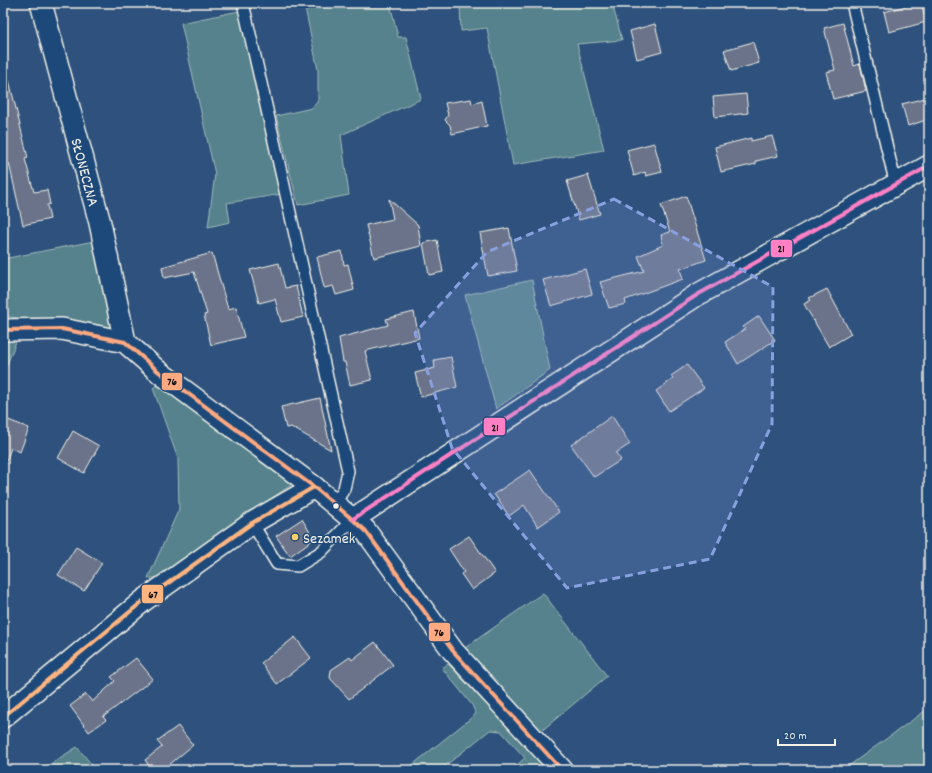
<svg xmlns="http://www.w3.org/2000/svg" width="932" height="773" font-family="Dekko,sans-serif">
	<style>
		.green { fill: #54828c; stroke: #a4baba }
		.building { fill: #6a738a; stroke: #f4f1e8 }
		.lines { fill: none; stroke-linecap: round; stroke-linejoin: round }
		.lane-casing { stroke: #f4f1e8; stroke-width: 14 }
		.street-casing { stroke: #f4f1e8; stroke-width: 24 }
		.lane { stroke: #1f4a7a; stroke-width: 11 }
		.street { stroke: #1f4a7a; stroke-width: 21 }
		.bus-1-casing { stroke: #1f4a7a; stroke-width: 7 }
		.bus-2-casing { stroke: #1f4a7a; stroke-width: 7 }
		.bus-3-casing { stroke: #1f4a7a; stroke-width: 7 }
		.bus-1 { stroke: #ffa980; stroke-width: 4 }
		.bus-2 { stroke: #ff80c5; stroke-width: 4 }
		.bus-3 { stroke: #ffb580; stroke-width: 4 }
		.marked { fill: #88a0e0; fill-opacity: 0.2; stroke: #88a0e0; stroke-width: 3; stroke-dasharray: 8 5; stroke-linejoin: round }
		.bus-dot { fill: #f4f1e8; stroke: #1f4a7a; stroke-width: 1.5 }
		.poi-dot { fill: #ffd166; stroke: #1f4a7a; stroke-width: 1.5 }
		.labels { text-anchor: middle; stroke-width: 3; stroke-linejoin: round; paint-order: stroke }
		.street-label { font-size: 16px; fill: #f4f1e8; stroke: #1f4a7a }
		.poi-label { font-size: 16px; fill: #f4f1e8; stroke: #1f4a7a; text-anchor: start }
		.line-badge { stroke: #1f4a7a; stroke-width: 1.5 }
		.pale-badge-label { font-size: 11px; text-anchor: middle; font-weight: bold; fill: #111 }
	</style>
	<rect width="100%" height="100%" fill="#2e527d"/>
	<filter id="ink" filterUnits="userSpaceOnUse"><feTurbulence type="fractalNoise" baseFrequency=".025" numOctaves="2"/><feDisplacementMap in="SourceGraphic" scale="8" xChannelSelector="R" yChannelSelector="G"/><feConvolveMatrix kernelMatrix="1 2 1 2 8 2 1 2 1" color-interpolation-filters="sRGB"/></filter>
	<g filter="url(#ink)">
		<g class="green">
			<path d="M 304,3 L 390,3 L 398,37 L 406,37 L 421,99 L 341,135 L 349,195 L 298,205 L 276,116 L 312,108 L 318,101 L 318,70 Z"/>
			<path d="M 460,3 L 612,3 L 622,40 L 577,44 L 604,150 L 513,165 L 487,28 L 461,31 Z"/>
			<path d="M 239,11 L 282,194 L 227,203 L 230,222 L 208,227 L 215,174 L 181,23 Z"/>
			<path d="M 94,241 L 113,326 L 109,330 L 3,316 L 3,259 Z"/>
			<path d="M 532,280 L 550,370 L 496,409 L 465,295 Z"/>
			<path d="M 17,339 L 3,375 L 3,340 Z"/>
			<path d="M 159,383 L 293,478 L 291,485 L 157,578 L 148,578 L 179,509 L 178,459 L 153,388 Z"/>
			<path d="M 543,593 L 607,676 L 539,733 L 462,650 Z"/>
			<path d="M 448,664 L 543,764 L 542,770 L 511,770 L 525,758 L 501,731 L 490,730 L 440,770 L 406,770 L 476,714 L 472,705 L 442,668 Z"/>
			<path d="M 929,708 L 929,770 L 843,770 Z"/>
			<path d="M 77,747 L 96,770 L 41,770 Z"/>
		</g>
		<g class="building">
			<path d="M 905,3 L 921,3 L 926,22 L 889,32 L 884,12 L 906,6 Z"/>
			<path d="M 843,23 L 854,66 L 860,64 L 866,91 L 833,99 L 826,72 L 835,70 L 824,28 Z"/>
			<path d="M 655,24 L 662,52 L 637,59 L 630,31 Z"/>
			<path d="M 753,42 L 759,63 L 731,71 L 724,50 Z"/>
			<path d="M 3,80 L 9,80 L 28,158 L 25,159 L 34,192 L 47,190 L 50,204 L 47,205 L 50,219 L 23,225 L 9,163 L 3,164 Z"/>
			<path d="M 746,94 L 748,113 L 715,117 L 713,97 Z"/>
			<path d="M 929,97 L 929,119 L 908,126 L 902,104 Z"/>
			<path d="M 471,99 L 472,104 L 482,101 L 487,126 L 452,134 L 450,125 L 445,120 L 448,115 L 445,103 Z"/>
			<path d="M 772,136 L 778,156 L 756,161 L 756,164 L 721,172 L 715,147 L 751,138 L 751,141 Z"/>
			<path d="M 654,143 L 662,172 L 646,176 L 645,172 L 634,176 L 627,150 Z"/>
			<path d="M 588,175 L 600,214 L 579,220 L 567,181 Z"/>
			<path d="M 686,196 L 706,260 L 680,269 L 683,279 L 625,300 L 626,304 L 609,308 L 600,282 L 644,271 L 638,256 L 663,245 L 661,235 L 670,232 L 661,205 Z"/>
			<path d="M 389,199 L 418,225 L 421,246 L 374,258 L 366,225 L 393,219 Z"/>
			<path d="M 509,228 L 517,271 L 488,276 L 480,233 Z"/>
			<path d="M 437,240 L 443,272 L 429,275 L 423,243 Z"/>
			<path d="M 342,251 L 344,265 L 348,264 L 354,290 L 336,295 L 333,286 L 324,288 L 317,257 Z"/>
			<path d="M 212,253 L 228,309 L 236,307 L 244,337 L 211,345 L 204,315 L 207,314 L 194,272 L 164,278 L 162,267 Z"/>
			<path d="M 279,263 L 285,288 L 296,286 L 303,317 L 281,322 L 275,299 L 259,303 L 250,270 Z"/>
			<path d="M 585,269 L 592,294 L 551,306 L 543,280 Z"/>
			<path d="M 827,289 L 851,334 L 829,347 L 804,304 L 811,300 L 809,298 Z"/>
			<path d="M 414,312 L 419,338 L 365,351 L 372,380 L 350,385 L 345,362 L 343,362 L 339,338 L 388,325 L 386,319 Z"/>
			<path d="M 759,316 L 775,340 L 738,364 L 725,342 L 745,329 L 743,327 Z"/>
			<path d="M 451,357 L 457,387 L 421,397 L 415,373 L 435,368 L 434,360 Z"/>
			<path d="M 687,365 L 704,388 L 669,411 L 656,391 L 673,379 L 671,376 Z"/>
			<path d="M 320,398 L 331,450 L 291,427 L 286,428 L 281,407 Z"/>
			<path d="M 612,416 L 630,444 L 616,453 L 621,460 L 594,477 L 571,445 Z"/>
			<path d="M 3,418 L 29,428 L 20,452 L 11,448 L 5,464 L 3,464 Z"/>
			<path d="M 73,431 L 99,446 L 84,473 L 58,458 Z"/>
			<path d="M 530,470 L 559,512 L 538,527 L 524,505 L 509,516 L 494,494 Z"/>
			<path d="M 302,519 L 314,539 L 290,556 L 276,536 Z"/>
			<path d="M 469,536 L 495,573 L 472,590 L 461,574 L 464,572 L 449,549 Z"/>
			<path d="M 76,547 L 102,563 L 84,591 L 58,575 Z"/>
			<path d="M 295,637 L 311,658 L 277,684 L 261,663 Z"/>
			<path d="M 375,642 L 393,665 L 349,699 L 330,678 L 331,670 L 350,657 L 352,660 Z"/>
			<path d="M 136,658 L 153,679 L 103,717 L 106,720 L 89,732 L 70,706 L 86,694 L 92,702 L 115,681 L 111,677 Z"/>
			<path d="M 178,726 L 193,745 L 163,770 L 152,770 L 145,760 L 162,747 L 157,741 Z"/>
		</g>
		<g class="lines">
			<defs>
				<g id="lane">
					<path d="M 243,3 L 348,471 L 344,489 L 335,503"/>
					<path d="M 852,3 L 896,185"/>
					<path d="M 252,523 L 277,564 L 298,566 L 321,552 L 353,519"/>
				</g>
				<g id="street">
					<path d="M 41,3 L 100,223 L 125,342"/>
					<path d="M 3,330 L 62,329 L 125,342 L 159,372 L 314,487 L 365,530 L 453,651 L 562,770"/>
					<path d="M 353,519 L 697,295 L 929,166"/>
					<path d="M 3,717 L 143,601 L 252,523 L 314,487"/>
				</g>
			</defs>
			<use href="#lane" class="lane-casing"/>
			<use href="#street" class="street-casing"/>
			<use href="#lane" class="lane"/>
			<use href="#street" class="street"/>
			<defs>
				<path id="bus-1" d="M 3,330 L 62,329 L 125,342 L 159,372 L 314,487 L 365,530 L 453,651 L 562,770"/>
				<path id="bus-2" d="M 353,519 L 697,295 L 929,166"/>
				<path id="bus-3" d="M 3,717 L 143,601 L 252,523 L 314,487"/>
			</defs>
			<use href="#bus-1" class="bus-1-casing"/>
			<use href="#bus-2" class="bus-2-casing"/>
			<use href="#bus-3" class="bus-3-casing"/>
			<use href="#bus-1" class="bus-1"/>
			<use href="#bus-2" class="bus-2"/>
			<use href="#bus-3" class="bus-3"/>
		</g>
	</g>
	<path class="marked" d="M 614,199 L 773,287 L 772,424 L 710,559 L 567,588 L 452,448 L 415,333 L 487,252 Z"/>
	<circle class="bus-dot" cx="336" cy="506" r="3.5"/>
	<circle class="poi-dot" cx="295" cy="537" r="4"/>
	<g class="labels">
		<g class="street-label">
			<text transform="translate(86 172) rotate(75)" y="6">SŁONECZNA</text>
		</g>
		<g class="poi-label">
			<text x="303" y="543">Sezamek</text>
		</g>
	</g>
	<g class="line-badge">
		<rect x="770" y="239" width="23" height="19" rx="4" fill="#ff80c5"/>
		<rect x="161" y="372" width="22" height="19" rx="4" fill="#ffa980"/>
		<rect x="483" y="417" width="23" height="19" rx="4" fill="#ff80c5"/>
		<rect x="141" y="584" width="23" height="20" rx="4" fill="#ffb580"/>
		<rect x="428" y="622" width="23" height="20" rx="4" fill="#ffa980"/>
	</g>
	<g class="pale-badge-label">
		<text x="781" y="252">21</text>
		<text x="172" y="385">76</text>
		<text x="495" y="431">21</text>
		<text x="153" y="598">67</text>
		<text x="439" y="636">76</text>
	</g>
	<rect width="932" height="773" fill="none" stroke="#1f4a7a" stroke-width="16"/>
	<rect x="8" y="8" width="916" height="757" fill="none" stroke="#f4f1e8" stroke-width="1.5" filter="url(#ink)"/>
	<path d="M778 739v6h57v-6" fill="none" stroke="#f4f1e8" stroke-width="2"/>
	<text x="784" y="739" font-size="12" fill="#f4f1e8" stroke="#1f4a7a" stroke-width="3" paint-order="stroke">20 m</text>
</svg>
